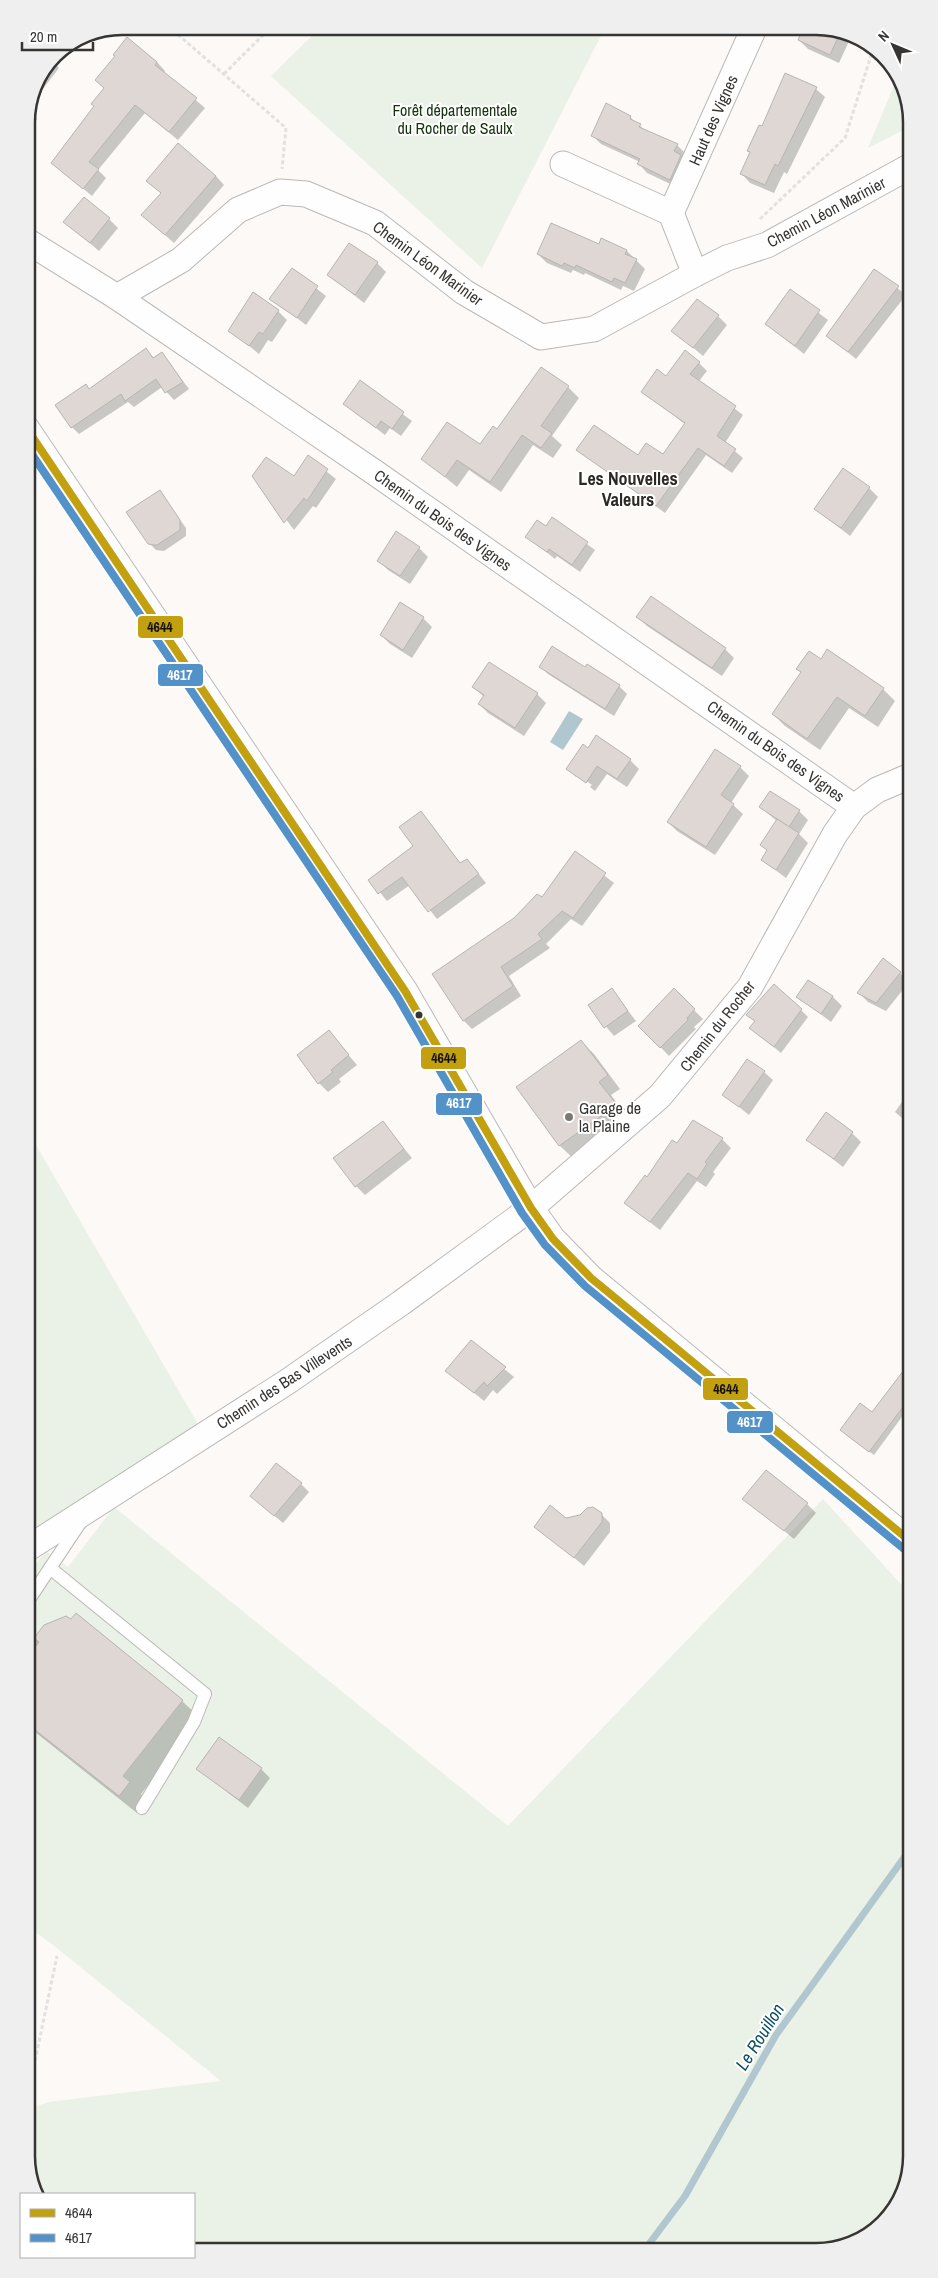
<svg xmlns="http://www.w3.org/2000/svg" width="938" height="2278" font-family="'Archivo Narrow',sans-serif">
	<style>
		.green { fill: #eaf1e6 }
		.water { fill: #b1c7d0 }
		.shadow { fill: #0003 }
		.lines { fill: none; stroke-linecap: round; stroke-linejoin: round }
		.stream { stroke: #b1c7d0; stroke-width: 7 }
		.building { fill: #dfd7d4; stroke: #b7b5b3 }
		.service-casing { stroke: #bbb9b7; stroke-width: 14 }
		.minor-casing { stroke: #bbb9b7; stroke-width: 27 }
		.path { stroke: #e2e1e0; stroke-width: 3; stroke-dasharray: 4 2.5; stroke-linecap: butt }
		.service { stroke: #fffefe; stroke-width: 12 }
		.minor { stroke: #fffefe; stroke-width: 25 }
		.bus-1-casing { stroke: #fff; stroke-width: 11 }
		.bus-2-casing { stroke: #fff; stroke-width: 11 }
		.bus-1 { stroke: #c3a00f; stroke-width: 8 }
		.bus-2 { stroke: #5292c9; stroke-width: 8 }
		.bus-dot { fill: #373533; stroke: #fff; stroke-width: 2 }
		.poi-dot { fill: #7c7a77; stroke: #fff; stroke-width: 2 }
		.labels { text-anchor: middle; stroke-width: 4; stroke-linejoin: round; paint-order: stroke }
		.park-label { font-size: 16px; fill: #17340f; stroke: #fff }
		.street-label { font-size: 16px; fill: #373533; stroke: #fff }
		.poi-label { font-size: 16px; fill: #373533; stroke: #fff; text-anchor: start }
		.neighbourhood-label { font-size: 18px; font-weight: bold; fill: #2d2925; stroke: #fff }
		.water-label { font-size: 18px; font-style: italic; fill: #104f65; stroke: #fff }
		.rim { fill: none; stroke: #373533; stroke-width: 2.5 }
		.line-badge { stroke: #fff; stroke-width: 2 }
		.badge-label { font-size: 14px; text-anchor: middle; font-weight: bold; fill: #fff }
		.pale-badge-label { font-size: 14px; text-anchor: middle; font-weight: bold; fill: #111 }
	</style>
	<rect width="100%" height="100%" fill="#fcf9f6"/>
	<g class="green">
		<path d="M 322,26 L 606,26 L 482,268 L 271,76 Z"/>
		<path d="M 897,78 L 907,91 L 907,128 L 868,148 Z"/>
		<path d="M 29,1133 L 199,1426 L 30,1537 Z"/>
		<path d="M 823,1499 L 910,1594 L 912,2156 L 892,2214 L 847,2247 L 194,2251 L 194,2194 L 37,2194 L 31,2187 L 31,2108 L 49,2102 L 221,2081 L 52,1944 L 31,1929 L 30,1571 L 46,1551 L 68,1567 L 114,1507 L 508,1826 Z"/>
	</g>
	<path class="water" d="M 569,711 L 583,719 L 563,750 L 550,742 Z"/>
	<g class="shadow">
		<path d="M 725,26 L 753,26 L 742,34 Z"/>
		<path d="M 823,26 L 847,36 L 850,39 L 839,63 L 808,49 L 799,40 Z"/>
		<path d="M 62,49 L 52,61 L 59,68 L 33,102 L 54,54 Z"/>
		<path d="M 157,62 L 165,71 L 164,73 L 205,108 L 178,140 L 145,113 L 98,170 L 106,178 L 92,196 L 52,163 Z"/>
		<path d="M 786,75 L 816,89 L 825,97 L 787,174 L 784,172 L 774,193 L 750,183 L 742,174 L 751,153 L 748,150 L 762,128 Z"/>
		<path d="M 29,110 L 37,119 L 26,132 L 26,116 Z"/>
		<path d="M 630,117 L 646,131 L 677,145 L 686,154 L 679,188 L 647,173 L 639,164 L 640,162 L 601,144 L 592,135 Z"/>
		<path d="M 216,176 L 224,185 L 174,243 L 142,215 L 162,194 L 148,181 Z"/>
		<path d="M 109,219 L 118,228 L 99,251 L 65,222 Z"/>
		<path d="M 627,251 L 645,269 L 634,291 L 623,286 L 621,290 L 585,273 L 584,275 L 573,270 L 571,273 L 547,263 L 538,254 Z"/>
		<path d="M 377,263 L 386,272 L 364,303 L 329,275 Z"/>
		<path d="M 292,269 L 326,296 L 306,325 L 271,298 Z"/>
		<path d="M 875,270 L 906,295 L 856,359 L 828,336 Z"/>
		<path d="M 790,291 L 828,320 L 804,354 L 766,324 Z"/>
		<path d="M 27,301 L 32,309 L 27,312 Z"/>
		<path d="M 278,311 L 287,320 L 272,342 L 268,340 L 259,354 L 230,331 Z"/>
		<path d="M 718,316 L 727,325 L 703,356 L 673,331 Z"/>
		<path d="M 146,350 L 155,359 L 162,354 L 189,389 L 174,400 L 162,387 L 134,407 L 128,402 L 79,434 L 72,427 L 89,390 Z"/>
		<path d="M 699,363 L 707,371 L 699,381 L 743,415 L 725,443 L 743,458 L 732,473 L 706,455 L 665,513 L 578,450 L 638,457 L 664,456 L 686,425 L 642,391 Z"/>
		<path d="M 360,382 L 412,421 L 401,436 L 390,428 L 385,435 L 344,404 Z"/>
		<path d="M 568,387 L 579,398 L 552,436 L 562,445 L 553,458 L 533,445 L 501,492 L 469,470 L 457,487 L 423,459 L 480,446 L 497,431 Z"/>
		<path d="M 308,457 L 336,479 L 316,508 L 313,506 L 294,530 L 254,476 L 294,477 Z"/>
		<path d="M 869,488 L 878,497 L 850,536 L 815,509 Z"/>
		<path d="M 160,492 L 186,528 L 186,536 L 164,551 L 156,550 L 149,543 Z"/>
		<path d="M 552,518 L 595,550 L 580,572 L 557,556 L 555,559 L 527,537 L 546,527 Z"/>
		<path d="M 419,548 L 428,557 L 410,584 L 388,570 L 379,561 Z"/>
		<path d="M 652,598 L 725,649 L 734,658 L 722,676 L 647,626 L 638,617 Z"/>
		<path d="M 423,618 L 432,627 L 412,658 L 390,644 L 381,635 Z"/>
		<path d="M 827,651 L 883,689 L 895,701 L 878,727 L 849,708 L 820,750 L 785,726 L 773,714 L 802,673 L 797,668 L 821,661 Z"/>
		<path d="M 540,666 L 585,669 L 587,666 L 619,686 L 627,694 L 614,716 L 548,674 Z"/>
		<path d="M 908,672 L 908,681 L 905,677 Z"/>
		<path d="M 473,687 L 537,694 L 546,703 L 524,736 L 488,713 L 479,704 L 484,697 Z"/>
		<path d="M 588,750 L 630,760 L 639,769 L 627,787 L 607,774 L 595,791 L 590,787 L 592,785 L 576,774 L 576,777 L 568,769 Z"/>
		<path d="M 740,767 L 749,776 L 731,803 L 743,814 L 715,855 L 677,831 L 668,822 Z"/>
		<path d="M 760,807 L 799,811 L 808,820 L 799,834 L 808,843 L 786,878 L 762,860 L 768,851 L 762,845 L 777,821 Z"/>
		<path d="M 421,813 L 461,864 L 474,868 L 486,883 L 437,919 L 410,885 L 387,901 L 370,880 L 415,846 Z"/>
		<path d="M 575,853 L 614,883 L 582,926 L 571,919 L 546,944 L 550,948 L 509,976 L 521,996 L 472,1029 L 464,1021 L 542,899 Z"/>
		<path d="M 900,973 L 909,982 L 886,1011 L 868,1002 L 859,993 Z"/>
		<path d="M 808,982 L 833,997 L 842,1006 L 831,1022 L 798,997 Z"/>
		<path d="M 612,990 L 636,1021 L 614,1036 L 589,1006 Z"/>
		<path d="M 674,990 L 703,1019 L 694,1027 L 696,1029 L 669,1056 L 640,1026 Z"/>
		<path d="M 801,1010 L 808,1017 L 781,1053 L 751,1028 L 755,1022 L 748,1015 Z"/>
		<path d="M 329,1032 L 357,1065 L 339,1079 L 341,1082 L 328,1092 L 319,1083 Z"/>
		<path d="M 581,1041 L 594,1054 L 620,1089 L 611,1095 L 628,1118 L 573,1158 L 560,1146 L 517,1088 Z"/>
		<path d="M 764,1072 L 773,1080 L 749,1115 L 724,1095 Z"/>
		<path d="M 906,1096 L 909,1098 L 909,1124 L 895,1112 Z"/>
		<path d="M 383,1123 L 412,1158 L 365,1195 L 356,1186 Z"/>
		<path d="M 852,1133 L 861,1142 L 843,1167 L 807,1139 Z"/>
		<path d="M 722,1139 L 731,1148 L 713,1172 L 715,1174 L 706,1187 L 697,1181 L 660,1230 L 625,1203 L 677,1145 Z"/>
		<path d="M 471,1341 L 514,1377 L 497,1394 L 493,1390 L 484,1401 L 447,1371 Z"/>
		<path d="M 910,1364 L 907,1410 L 874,1455 L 845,1434 L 872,1414 Z"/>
		<path d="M 301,1484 L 309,1492 L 283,1523 L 260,1504 Z"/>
		<path d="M 744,1498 L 807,1504 L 816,1513 L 794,1539 Z"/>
		<path d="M 601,1514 L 610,1523 L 610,1532 L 584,1566 L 536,1526 L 566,1519 Z"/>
		<path d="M 45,1626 L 182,1701 L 200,1718 L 141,1794 L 147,1800 L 137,1813 L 30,1728 L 30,1645 Z"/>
		<path d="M 197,1769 L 261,1769 L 270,1778 L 248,1808 Z"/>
	</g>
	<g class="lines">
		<path class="stream" d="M 646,2248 L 685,2196 L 776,2035 L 911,1848"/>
	</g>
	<g class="building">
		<path d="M 804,26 L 823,26 L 840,33 L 830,55 L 798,40 Z"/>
		<path d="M 127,37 L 157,62 L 155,65 L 197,98 L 169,132 L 135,105 L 89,162 L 99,169 L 83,189 L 51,163 L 94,106 L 91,104 L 104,88 L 95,80 L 115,56 L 113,55 Z"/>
		<path d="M 785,73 L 817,87 L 778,166 L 775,164 L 765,185 L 740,174 L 750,152 L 747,151 L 759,125 L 762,126 Z"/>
		<path d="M 606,103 L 631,116 L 630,119 L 641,124 L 639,127 L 678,144 L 674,151 L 681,155 L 670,180 L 637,164 L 640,159 L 591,136 Z"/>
		<path d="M 178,143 L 216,176 L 165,235 L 141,215 L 161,193 L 146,181 Z"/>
		<path d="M 84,197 L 110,218 L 90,243 L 63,222 Z"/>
		<path d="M 551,223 L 599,244 L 601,238 L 627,250 L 625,254 L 637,259 L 625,283 L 614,278 L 612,282 L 576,265 L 575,268 L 564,263 L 562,266 L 537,254 Z"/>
		<path d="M 349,243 L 378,262 L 355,295 L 327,275 Z"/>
		<path d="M 292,268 L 318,286 L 297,318 L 269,299 Z"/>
		<path d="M 874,269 L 899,286 L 848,352 L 826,336 Z"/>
		<path d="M 790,289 L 820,310 L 795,346 L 765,324 Z"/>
		<path d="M 253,292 L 279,310 L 263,334 L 259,332 L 249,346 L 228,331 Z"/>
		<path d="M 697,299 L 719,315 L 693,348 L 671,331 Z"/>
		<path d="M 146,348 L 153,358 L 162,352 L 183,382 L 165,393 L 156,379 L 125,401 L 121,394 L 71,428 L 55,405 L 86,384 L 89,389 Z"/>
		<path d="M 685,350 L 700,362 L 690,374 L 736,406 L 717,436 L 736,449 L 724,466 L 698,448 L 656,506 L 576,450 L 594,425 L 638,455 L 646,443 L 663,454 L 685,423 L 641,392 L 657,369 L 666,376 Z"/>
		<path d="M 541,367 L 569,386 L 541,426 L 552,433 L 541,448 L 522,435 L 490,482 L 457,460 L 445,477 L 421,459 L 447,422 L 480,444 L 493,426 L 497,429 Z"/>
		<path d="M 360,380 L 404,412 L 392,429 L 381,421 L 376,428 L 343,404 Z"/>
		<path d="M 308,455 L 328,469 L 307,501 L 304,498 L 284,523 L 252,476 L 266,457 L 294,476 Z"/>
		<path d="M 843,468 L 870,487 L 841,528 L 814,509 Z"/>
		<path d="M 160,490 L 180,520 L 180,530 L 157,545 L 154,545 L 148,544 L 126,512 Z"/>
		<path d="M 552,517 L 588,542 L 572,565 L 549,549 L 547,552 L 525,537 L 537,520 L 546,526 Z"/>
		<path d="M 396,531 L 420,547 L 400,576 L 377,561 Z"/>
		<path d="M 651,596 L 726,648 L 712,668 L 636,617 Z"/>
		<path d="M 400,602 L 424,617 L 403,650 L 380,635 Z"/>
		<path d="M 552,646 L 585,667 L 587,664 L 620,685 L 605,709 L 539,667 Z"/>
		<path d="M 827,649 L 884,688 L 865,716 L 837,697 L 807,739 L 772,714 L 801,672 L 796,669 L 809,651 L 821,659 Z"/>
		<path d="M 489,662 L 538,693 L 515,728 L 478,704 L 484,695 L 472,687 Z"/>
		<path d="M 596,735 L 631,759 L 617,779 L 597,766 L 586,783 L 566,769 L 583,744 L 588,748 Z"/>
		<path d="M 715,749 L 741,766 L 721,795 L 734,804 L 706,847 L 667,822 Z"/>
		<path d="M 770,791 L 800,810 L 789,827 L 759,807 Z"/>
		<path d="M 421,811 L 460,863 L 467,859 L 479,874 L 428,912 L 402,877 L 378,894 L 368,880 L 413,846 L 399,827 Z"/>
		<path d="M 777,819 L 799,833 L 776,870 L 761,860 L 767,850 L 760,845 Z"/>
		<path d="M 575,851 L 606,873 L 573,918 L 562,911 L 538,934 L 542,939 L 501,967 L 513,986 L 463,1021 L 432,974 L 514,918 L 537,894 L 542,897 Z"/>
		<path d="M 883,958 L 901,972 L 876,1003 L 857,993 Z"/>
		<path d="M 808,980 L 833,996 L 821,1014 L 796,997 Z"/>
		<path d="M 774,984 L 802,1009 L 774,1047 L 749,1028 L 755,1021 L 746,1015 Z"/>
		<path d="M 612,988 L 628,1011 L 604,1028 L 588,1005 Z"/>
		<path d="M 674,988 L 695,1009 L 687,1018 L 688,1020 L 660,1048 L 638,1026 Z"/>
		<path d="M 329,1030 L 349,1055 L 331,1070 L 333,1072 L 318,1084 L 297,1055 Z"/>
		<path d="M 581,1040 L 608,1075 L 599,1082 L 617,1105 L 559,1146 L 516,1087 Z"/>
		<path d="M 747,1059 L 765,1071 L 739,1107 L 722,1095 Z"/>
		<path d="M 826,1112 L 853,1132 L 834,1159 L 806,1140 Z"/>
		<path d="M 693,1120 L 723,1138 L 705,1162 L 707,1164 L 697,1179 L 688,1173 L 650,1222 L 624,1203 L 645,1175 L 647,1177 L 672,1140 L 677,1143 Z"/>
		<path d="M 383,1121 L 404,1149 L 355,1187 L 333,1158 Z"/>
		<path d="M 471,1340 L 506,1367 L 487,1386 L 484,1382 L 474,1393 L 445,1371 Z"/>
		<path d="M 910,1362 L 910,1413 L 903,1407 L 869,1452 L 840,1430 L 860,1403 L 872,1412 Z"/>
		<path d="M 276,1463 L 302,1483 L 274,1516 L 250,1496 Z"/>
		<path d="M 766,1470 L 808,1503 L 784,1531 L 742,1499 Z"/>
		<path d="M 550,1505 L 566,1518 L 580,1515 L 587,1508 L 593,1507 L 602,1513 L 602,1522 L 574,1558 L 534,1527 Z"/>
		<path d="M 76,1613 L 183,1700 L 123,1776 L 130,1782 L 119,1796 L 30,1726 L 30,1653 L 39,1642 L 34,1638 L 44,1625 L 66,1616 L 71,1619 Z"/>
		<path d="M 219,1737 L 262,1768 L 239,1800 L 196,1769 Z"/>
	</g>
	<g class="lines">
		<defs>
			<g id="service">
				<path d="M 50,1568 L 205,1694 L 194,1722 L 142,1808"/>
				<path d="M 30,1598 L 80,1523"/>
			</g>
			<g id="minor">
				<path d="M 563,164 L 671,213 L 695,274"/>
				<path d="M 671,213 L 755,26"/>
				<path d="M 27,241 L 117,297 L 374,472 L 854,807"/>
				<path d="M 117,297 L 181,260 L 238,210 L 280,192 L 306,194 L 375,223 L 464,292 L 541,337 L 594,329 L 695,274 L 727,258 L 767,245 L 907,168"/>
				<path d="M 27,429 L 405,991 L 531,1208 L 553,1239 L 591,1278 L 910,1541"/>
				<path d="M 30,1547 L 287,1382 L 401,1303 L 531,1208 L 660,1096 L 750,987 L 835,834 L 854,807 L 877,790 L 908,777"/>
			</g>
		</defs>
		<use href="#service" class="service-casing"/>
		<use href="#minor" class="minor-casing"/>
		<g class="path">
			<path d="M 168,26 L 286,128 L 282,169"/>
			<path d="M 224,74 L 272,26"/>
			<path d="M 760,219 L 845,138 L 874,46"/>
			<path d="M 904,1564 L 910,1571"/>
			<path d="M 31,2073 L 34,2066 L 57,1956"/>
		</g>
		<use href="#service" class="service"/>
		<use href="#minor" class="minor"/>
		<defs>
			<path id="bus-1" d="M 27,429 L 405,991 L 531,1208 L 553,1239 L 591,1278 L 910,1541"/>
			<path id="bus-2" d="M 27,447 L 397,996 L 522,1213 L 545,1245 L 585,1286 L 904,1549"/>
		</defs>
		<use href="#bus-1" class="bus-1-casing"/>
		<use href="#bus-2" class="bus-2-casing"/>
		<use href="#bus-1" class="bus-1"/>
		<use href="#bus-2" class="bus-2"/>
	</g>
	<circle class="bus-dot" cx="419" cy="1015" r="4.5"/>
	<circle class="poi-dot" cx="569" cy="1117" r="5"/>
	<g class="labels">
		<g class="park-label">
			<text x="455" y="116">Forêt départementale<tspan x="455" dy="18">du Rocher de Saulx</tspan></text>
		</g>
		<g class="street-label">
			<text transform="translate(713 120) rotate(-66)" y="6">Haut des Vignes</text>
			<text transform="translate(826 212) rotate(-28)" y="6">Chemin Léon Marinier</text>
			<text transform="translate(428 263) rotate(36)" y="6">Chemin Léon Marinier</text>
			<text transform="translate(443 520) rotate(35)" y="6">Chemin du Bois des Vignes</text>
			<text transform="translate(776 751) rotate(35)" y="6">Chemin du Bois des Vignes</text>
			<text transform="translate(717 1026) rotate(-52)" y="6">Chemin du Rocher</text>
			<text transform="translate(284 1382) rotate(-33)" y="6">Chemin des Bas Villevents</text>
		</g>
		<g class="poi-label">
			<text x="579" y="1114">Garage de<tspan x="579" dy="18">la Plaine</tspan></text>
		</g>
		<g class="neighbourhood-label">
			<text x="628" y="485">Les Nouvelles<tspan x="628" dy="21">Valeurs</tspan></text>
		</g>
		<g class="water-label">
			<text transform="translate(760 2037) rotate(-58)" y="6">Le Rouillon</text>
		</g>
	</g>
	<path d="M0 0H938V2278H0ZM122 35H816A87 87 0 0 1 903 122V2156A87 87 0 0 1 816 2243H122A87 87 0 0 1 35 2156V122A87 87 0 0 1 122 35Z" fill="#efefef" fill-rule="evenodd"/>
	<path class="rim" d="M122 35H816A87 87 0 0 1 903 122V2156A87 87 0 0 1 816 2243H122A87 87 0 0 1 35 2156V122A87 87 0 0 1 122 35Z"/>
	<g class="line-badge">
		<rect x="137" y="615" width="47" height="24" rx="5" fill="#c3a00f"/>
		<rect x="157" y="663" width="47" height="24" rx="5" fill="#5292c9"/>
		<rect x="420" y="1046" width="47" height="24" rx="5" fill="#c3a00f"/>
		<rect x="435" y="1092" width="48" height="24" rx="5" fill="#5292c9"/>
		<rect x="702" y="1377" width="47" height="24" rx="5" fill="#c3a00f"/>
		<rect x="726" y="1410" width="48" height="24" rx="5" fill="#5292c9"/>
	</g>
	<g class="badge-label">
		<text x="180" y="680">4617</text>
		<text x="459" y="1108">4617</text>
		<text x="750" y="1427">4617</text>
	</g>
	<g class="pale-badge-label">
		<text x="160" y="632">4644</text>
		<text x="444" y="1063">4644</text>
		<text x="726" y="1394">4644</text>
	</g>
	<rect x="20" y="2193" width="175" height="65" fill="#ffffff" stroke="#afaead"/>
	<rect x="30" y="2209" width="25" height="8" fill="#c3a00f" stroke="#afaead"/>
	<text x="65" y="2218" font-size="15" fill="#373533">4644</text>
	<rect x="30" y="2234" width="25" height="8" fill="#5292c9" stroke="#afaead"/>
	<text x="65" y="2243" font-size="15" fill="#373533">4617</text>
	<g transform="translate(893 45) rotate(314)" stroke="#ffffff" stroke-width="4" paint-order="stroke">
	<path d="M0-4L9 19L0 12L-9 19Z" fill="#373533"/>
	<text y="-8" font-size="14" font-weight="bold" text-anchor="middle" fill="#373533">N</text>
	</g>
	<path d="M22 42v8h71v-8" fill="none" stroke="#373533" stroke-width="2.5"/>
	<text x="30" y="42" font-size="15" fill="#373533" stroke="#ffffff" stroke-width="4" paint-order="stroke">20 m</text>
</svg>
